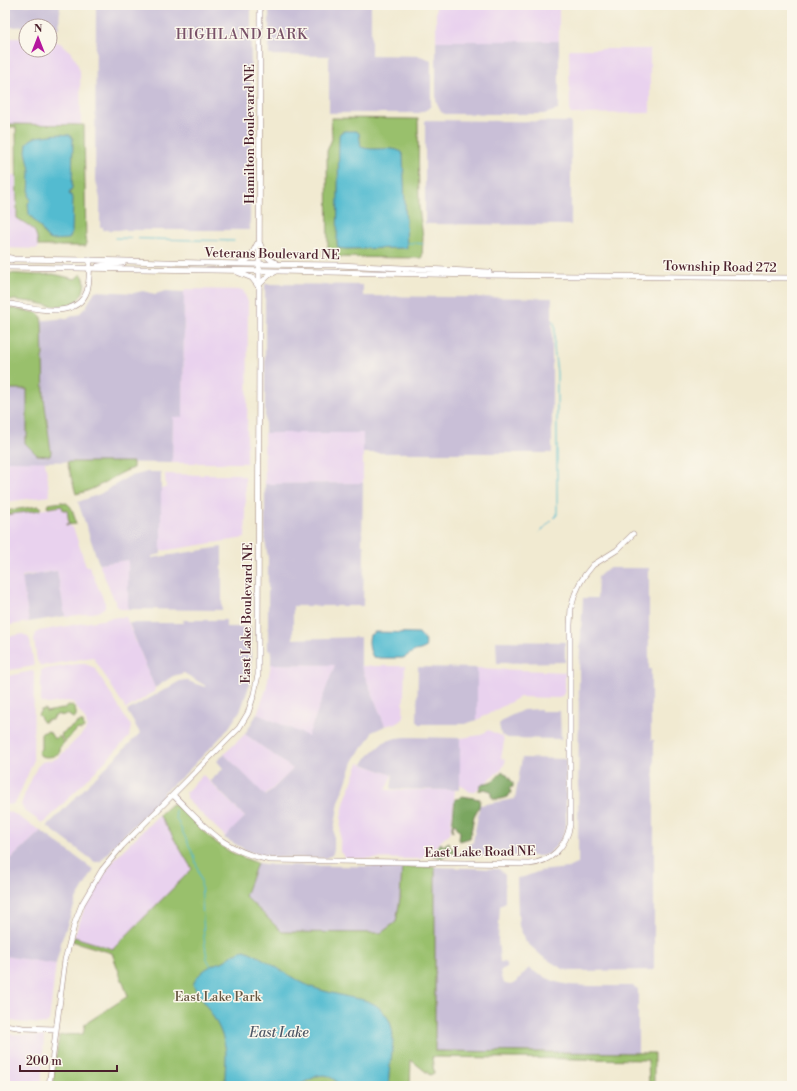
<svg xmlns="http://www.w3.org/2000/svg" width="797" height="1091" font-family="'Libre Bodoni',serif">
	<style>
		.built { fill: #e9d2ee }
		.industrial { fill: #c9bfd7 }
		.green { fill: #99c06c; stroke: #72704c }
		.forest { fill: #7aa660; stroke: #626246 }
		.water { fill: #53bbd0; stroke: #4e6d7e }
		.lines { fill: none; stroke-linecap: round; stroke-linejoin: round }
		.stream { stroke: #53bbd0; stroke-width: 1 }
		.secondary-casing { stroke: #9e847e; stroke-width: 6 }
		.highway-casing { stroke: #9e847e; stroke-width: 8 }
		.secondary { stroke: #fff; stroke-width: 5 }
		.highway { stroke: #fff; stroke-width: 7 }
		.labels { text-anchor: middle; stroke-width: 3; stroke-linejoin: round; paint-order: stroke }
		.street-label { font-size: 13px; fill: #4a1f2b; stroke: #fbf7ec }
		.park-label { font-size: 13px; fill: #665742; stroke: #fbf7ec }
		.neighbourhood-label { font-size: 14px; letter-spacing: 1px; fill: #785168; stroke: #fbf7ec }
		.water-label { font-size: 14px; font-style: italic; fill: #4d5665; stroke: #fbf7ec }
	</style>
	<rect width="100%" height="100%" fill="#fbf7ec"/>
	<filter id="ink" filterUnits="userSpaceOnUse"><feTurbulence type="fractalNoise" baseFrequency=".025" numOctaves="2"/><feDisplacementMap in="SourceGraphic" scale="8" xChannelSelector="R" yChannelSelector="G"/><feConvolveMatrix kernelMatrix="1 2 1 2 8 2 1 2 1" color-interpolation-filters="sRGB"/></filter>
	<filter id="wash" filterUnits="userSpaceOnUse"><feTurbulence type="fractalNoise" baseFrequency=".012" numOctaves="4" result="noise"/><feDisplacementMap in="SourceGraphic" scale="16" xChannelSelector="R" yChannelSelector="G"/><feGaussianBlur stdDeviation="0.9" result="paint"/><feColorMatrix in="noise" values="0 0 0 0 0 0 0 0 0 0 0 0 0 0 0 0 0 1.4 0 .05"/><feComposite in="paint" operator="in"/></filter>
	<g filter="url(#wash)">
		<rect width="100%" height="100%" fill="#f1ead1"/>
		<g class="built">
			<rect x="436" y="5" width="123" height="36"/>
			<path d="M 5,38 L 26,38 L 26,50 L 50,50 L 50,40 L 60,43 L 69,50 L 76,60 L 80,71 L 81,124 L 5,124 Z"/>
			<path d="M 569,49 L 650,49 L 650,113 L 570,114 Z"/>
			<path d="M 5,140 L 9,143 L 10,175 L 17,175 L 17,218 L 32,227 L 36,232 L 38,238 L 38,249 L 5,248 Z"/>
			<path d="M 185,289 L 243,290 L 248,302 L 247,463 L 172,463 L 173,417 L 183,417 L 184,292 Z"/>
			<path d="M 264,433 L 363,433 L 363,483 L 265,484 Z"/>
			<path d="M 5,461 L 45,461 L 50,496 L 5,502 Z"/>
			<path d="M 165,474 L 203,475 L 204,474 L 214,474 L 216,475 L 228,475 L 229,474 L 239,474 L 240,476 L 245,476 L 246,502 L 245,504 L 245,512 L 246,514 L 245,538 L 161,551 L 161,488 L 166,488 Z"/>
			<path d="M 66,506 L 68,523 L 74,530 L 86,566 L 89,566 L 105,603 L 105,607 L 98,612 L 65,617 L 57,571 L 22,576 L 29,622 L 5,626 L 5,515 Z"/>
			<path d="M 128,560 L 128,609 L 121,609 L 117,606 L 99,564 Z"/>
			<path d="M 118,617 L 126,617 L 155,688 L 154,692 L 126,709 L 93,657 L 41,666 L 37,661 L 34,640 L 36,633 L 39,631 Z"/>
			<path d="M 23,634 L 28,637 L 30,640 L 34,666 L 5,671 L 5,637 Z"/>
			<path d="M 83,663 L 95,668 L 126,719 L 131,726 L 129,737 L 45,822 L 42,823 L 24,810 L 21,805 L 24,796 L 37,767 L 42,762 L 53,760 L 59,757 L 85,731 L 87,726 L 86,721 L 73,702 L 67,701 L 48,704 L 41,702 L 41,670 Z"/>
			<path d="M 271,664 L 335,665 L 308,737 L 257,714 L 266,690 Z"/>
			<path d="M 361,666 L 405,666 L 403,718 L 400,722 L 385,726 Z"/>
			<path d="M 477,668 L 565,672 L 565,691 L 563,695 L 558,698 L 520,697 L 477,720 Z"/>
			<path d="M 33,671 L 34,672 L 33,762 L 17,800 L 13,804 L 8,805 L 5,804 L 5,679 L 8,676 Z"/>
			<path d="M 488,730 L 503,737 L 504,742 L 501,758 L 506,760 L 502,769 L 475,791 L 470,792 L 460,784 L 460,738 L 481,735 Z"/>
			<path d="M 245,734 L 293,769 L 265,796 L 224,754 Z"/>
			<path d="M 359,763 L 392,775 L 386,790 L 455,790 L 450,833 L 421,859 L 349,858 L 345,857 L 340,852 L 340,848 L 341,818 L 345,800 Z"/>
			<path d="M 203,775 L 245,817 L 226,837 L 187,800 L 186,792 Z"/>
			<path d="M 5,811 L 11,812 L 41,831 L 11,859 L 5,904 Z"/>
			<path d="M 159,815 L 167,827 L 192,869 L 113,949 L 74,937 L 86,904 L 99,882 L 111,864 L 127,846 Z"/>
			<path d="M 5,956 L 56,964 L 49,1021 L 44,1024 L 16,1022 L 5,1019 Z"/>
			<path d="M 8,1034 L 44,1036 L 41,1086 L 5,1086 Z"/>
		</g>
		<g class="industrial">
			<path d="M 5,5 L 60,5 L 59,28 L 50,28 L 50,26 L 5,27 Z"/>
			<path d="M 96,5 L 251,5 L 250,219 L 249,230 L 103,230 L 103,227 L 100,227 L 100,199 L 95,176 Z"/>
			<path d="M 269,5 L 371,5 L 371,55 L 420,56 L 431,60 L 431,105 L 430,108 L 419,113 L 329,113 L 329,56 L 269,55 Z"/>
			<path d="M 436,41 L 559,41 L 559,105 L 558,110 L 544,114 L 445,114 L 441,112 L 436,102 Z"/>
			<path d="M 425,120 L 571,122 L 571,225 L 425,224 Z"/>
			<path d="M 265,284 L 363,285 L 363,296 L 552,298 L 552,453 L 363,453 L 363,433 L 265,433 Z"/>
			<path d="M 95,291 L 134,293 L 143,291 L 155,294 L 166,291 L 184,292 L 183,417 L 173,417 L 172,463 L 5,461 L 5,317 L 36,321 L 67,318 L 79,314 L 86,307 Z"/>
			<path d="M 147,472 L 161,472 L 161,554 L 152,556 L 152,558 L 222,547 L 222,610 L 128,609 L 128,560 L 99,564 L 78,502 L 100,494 L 128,477 Z"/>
			<path d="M 363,483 L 362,545 L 364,546 L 363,606 L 293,606 L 293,639 L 361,637 L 361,666 L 385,726 L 372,732 L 371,737 L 367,740 L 367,743 L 358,753 L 353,762 L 339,802 L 334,829 L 334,850 L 332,855 L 326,858 L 279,857 L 262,855 L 250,852 L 224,838 L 245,817 L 210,781 L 223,769 L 222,767 L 217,761 L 224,754 L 266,796 L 293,769 L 245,734 L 257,714 L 308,736 L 335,665 L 271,664 L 271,650 L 268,650 L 268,558 L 265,540 L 265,484 Z"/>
			<path d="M 608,568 L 649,568 L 649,669 L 651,669 L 651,740 L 654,740 L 654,970 L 570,971 L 561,968 L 543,957 L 525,941 L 519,926 L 518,913 L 517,878 L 524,877 L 540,871 L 568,868 L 578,863 L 579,668 L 583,598 L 597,598 L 598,577 Z"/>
			<path d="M 57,571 L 65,616 L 29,622 L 22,577 Z"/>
			<path d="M 183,620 L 226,620 L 226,627 L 251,627 L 251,674 L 248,689 L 241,709 L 228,729 L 217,741 L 184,775 L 165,791 L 162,797 L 115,844 L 100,862 L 95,862 L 48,827 L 48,825 L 140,733 L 127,711 L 180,681 L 185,680 L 205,687 L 206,686 L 184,673 L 173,676 L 155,688 L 129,623 L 184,623 Z"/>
			<path d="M 496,641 L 565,642 L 565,662 L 497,663 Z"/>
			<path d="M 418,667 L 477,668 L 477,720 L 465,724 L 420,724 L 417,721 Z"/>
			<path d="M 541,709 L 541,711 L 560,711 L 561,739 L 508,738 L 501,735 L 499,724 L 506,718 L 523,710 Z"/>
			<path d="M 406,737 L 460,738 L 460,790 L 391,789 L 393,773 L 392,775 L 363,764 L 369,755 L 384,742 L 396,738 Z"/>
			<path d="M 522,758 L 566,759 L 566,827 L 561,839 L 555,847 L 548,854 L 542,856 L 456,856 L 473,842 L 480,805 L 515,799 Z"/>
			<path d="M 41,831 L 94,870 L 77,898 L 70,917 L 62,939 L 56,964 L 5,956 L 5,904 L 11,859 Z"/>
			<path d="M 257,863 L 273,865 L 402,867 L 400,899 L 396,922 L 381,933 L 282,932 L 245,896 Z"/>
			<path d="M 435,867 L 499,869 L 505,875 L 505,903 L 500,906 L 498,940 L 500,962 L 505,962 L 507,967 L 501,970 L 500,973 L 502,980 L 505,984 L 511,985 L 515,983 L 529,968 L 538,974 L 556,982 L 569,985 L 590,986 L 633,986 L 638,989 L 638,1053 L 435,1051 Z"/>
		</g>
		<g class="green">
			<path d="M 331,118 L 418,119 L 419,208 L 423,237 L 422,258 L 328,257 L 327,151 L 332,139 Z"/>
			<path d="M 5,124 L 84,125 L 86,246 L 38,246 C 37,227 30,227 17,218 L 16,127 L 5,127 Z"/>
			<path d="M 5,273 L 39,275 L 53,274 L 75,279 L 81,274 C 86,279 85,285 83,292 C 74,312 50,306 33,302 C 24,301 14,300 5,299 Z"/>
			<path d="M 5,307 L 38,313 L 41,316 L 42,323 L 44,398 L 51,452 L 50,456 L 37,455 L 25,443 L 25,437 L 27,437 L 27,389 L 8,389 L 5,390 Z"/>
			<path d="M 67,462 L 133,462 L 133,468 C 113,475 98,490 76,494 Z"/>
			<path d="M 62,502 C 73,503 74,515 76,524 L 66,525 L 66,524 L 69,523 L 67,510 L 63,510 L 62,506 L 48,508 L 47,507 L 48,504 Z"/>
			<path d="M 39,506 L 42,508 L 40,510 L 5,515 L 5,511 Z"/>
			<path d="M 69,705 L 73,706 L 76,712 L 76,716 L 73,718 L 67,714 L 60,716 L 59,714 L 52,718 L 52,720 L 46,720 L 46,722 L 42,722 L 41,718 L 38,715 L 41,710 L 45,709 L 46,712 L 66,708 L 66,706 Z"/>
			<path d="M 79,722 L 83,722 L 84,728 L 81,730 L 78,729 L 65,742 L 61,736 L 62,735 L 61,734 Z"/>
			<path d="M 49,731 L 54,739 L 59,736 L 64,743 L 59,748 L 60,752 C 54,757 48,758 41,756 L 38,752 L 41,749 L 41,733 Z"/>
			<path d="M 173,804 L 178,805 C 196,823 213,845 237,855 C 243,858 250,860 257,863 L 245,896 L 282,932 L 381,933 L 396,922 L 400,899 L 402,867 L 435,867 L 435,1051 L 654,1053 L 654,1086 L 649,1086 L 648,1060 L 432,1057 L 434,1073 L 430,1075 L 411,1060 L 410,1086 L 54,1086 L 53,1079 L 59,1036 C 64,1034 77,1035 83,1034 L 85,1024 L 128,996 L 112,953 L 72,941 L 74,937 L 113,949 L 192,869 L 167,827 L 159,815 L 170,805 Z"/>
		</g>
		<g class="forest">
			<path d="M 502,771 L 507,775 L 513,783 L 513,787 L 509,788 L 511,792 L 508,797 C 502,798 495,802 491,796 L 491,791 L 484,789 L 479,791 C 480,782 486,784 492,781 C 496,779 499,775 502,771 Z"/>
			<path d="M 462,796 L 480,799 L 479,807 L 474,816 L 470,838 L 460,841 L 459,839 L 460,832 L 455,824 L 453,825 L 453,832 L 452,828 L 455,799 L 458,799 Z"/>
			<path d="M 449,842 L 450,847 L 455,850 L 454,853 L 441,858 L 432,855 L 431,854 L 441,843 L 443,846 Z"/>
		</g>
		<g class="water">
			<path d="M 344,131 L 356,131 L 359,133 L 361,147 C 374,152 389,145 402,152 L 403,156 L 407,248 L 345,249 L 338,248 L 337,243 L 339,136 L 340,133 Z"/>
			<path d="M 58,134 L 70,135 L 73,139 L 72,188 L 69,194 L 72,196 L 73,198 L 72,233 L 69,239 L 52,240 L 47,238 L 40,227 L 29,214 L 28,203 L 31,200 L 29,197 L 30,170 L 26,151 L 27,144 L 30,140 L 36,137 Z"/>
			<path d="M 375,632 L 419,633 L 424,639 L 426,644 L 425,648 L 420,650 L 415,651 L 403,658 L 381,658 L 373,657 C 369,650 368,642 370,635 Z"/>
			<path d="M 245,950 C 267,959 281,972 301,982 C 315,990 333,993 348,997 C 356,998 367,1000 374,1004 C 380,1007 388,1017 390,1022 C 398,1044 387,1065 389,1086 L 339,1086 L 336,1081 L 329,1076 L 324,1075 L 317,1076 L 297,1086 L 226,1086 C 223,1073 228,1060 225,1046 C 221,1023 204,1004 193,985 C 196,976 204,969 213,965 C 216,963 219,963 222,962 C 232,957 234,952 245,950 Z"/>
		</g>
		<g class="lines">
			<g class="stream">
				<path d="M 115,238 L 234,241"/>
				<path d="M 407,243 L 414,243"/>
				<path d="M 416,243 L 423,244"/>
				<path d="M 540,532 L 557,515 L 557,373 L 554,347 L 555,326 L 553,321"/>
				<path d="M 175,810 L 176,818 L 194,856 L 201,881 L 204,938 L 207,959 L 211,966"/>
			</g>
		</g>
	</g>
	<g filter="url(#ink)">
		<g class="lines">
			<defs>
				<g id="secondary">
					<path d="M 260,244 C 264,253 266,258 276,263"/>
					<path d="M 8,259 L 90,260 L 240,264 L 338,265 L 489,272"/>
					<path d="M 241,263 L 250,258 L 257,244"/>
					<path d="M 98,266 L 123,263"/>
					<path d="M 5,267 L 278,271 L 479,275 L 792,278"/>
					<path d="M 237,272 L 252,278 L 258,286"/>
					<path d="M 258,286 L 269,275 L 275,272"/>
					<path d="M 5,303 C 30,307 76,322 87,291 C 90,281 89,269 90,260"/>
					<path d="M 173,795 C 206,827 222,851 270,860 L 529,864 C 551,862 566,847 570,825 L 570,625 L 571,608 L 575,594 L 580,583 L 585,575 L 593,565 L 617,550 L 633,534"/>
					<path d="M 5,1025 L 23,1028 L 55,1029"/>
					<path d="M 49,1086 L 65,960 L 75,922 L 82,904 L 102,870 L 122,846 L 239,728 L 248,713 L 254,694 L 258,675 L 258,660 L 260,5"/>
				</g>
				<path id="highway" d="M 5,258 L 11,259"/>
			</defs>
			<use href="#secondary" class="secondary-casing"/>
			<use href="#highway" class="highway-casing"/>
			<use href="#secondary" class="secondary"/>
			<use href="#highway" class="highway"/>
		</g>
	</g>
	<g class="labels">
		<g class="street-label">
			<text transform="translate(249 134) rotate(-90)" y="5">Hamilton Boulevard NE</text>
			<text transform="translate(272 253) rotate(1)" y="5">Veterans Boulevard NE</text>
			<text transform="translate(720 266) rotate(1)" y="5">Township Road 272</text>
			<text transform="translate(246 613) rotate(-89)" y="5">East Lake Boulevard NE</text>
			<text transform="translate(480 851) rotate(-1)" y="5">East Lake Road NE</text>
		</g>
		<g class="park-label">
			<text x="218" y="1001">East Lake Park</text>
		</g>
		<g class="neighbourhood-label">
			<text x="242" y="39">HIGHLAND PARK</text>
		</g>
		<g class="water-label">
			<text x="279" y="1037">East Lake</text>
		</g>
	</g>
	<rect width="797" height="1091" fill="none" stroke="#fbf7ec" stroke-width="20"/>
	<g transform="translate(38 38)"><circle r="19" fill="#fbf7ec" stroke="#b4a19f"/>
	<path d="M0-3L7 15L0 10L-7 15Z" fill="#b5179e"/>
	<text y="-6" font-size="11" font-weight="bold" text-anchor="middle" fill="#4a1f2b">N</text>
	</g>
	<path d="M20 1065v6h97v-6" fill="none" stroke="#4a1f2b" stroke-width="2"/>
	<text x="26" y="1065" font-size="12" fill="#4a1f2b" stroke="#fbf7ec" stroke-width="3" paint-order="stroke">200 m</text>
</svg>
